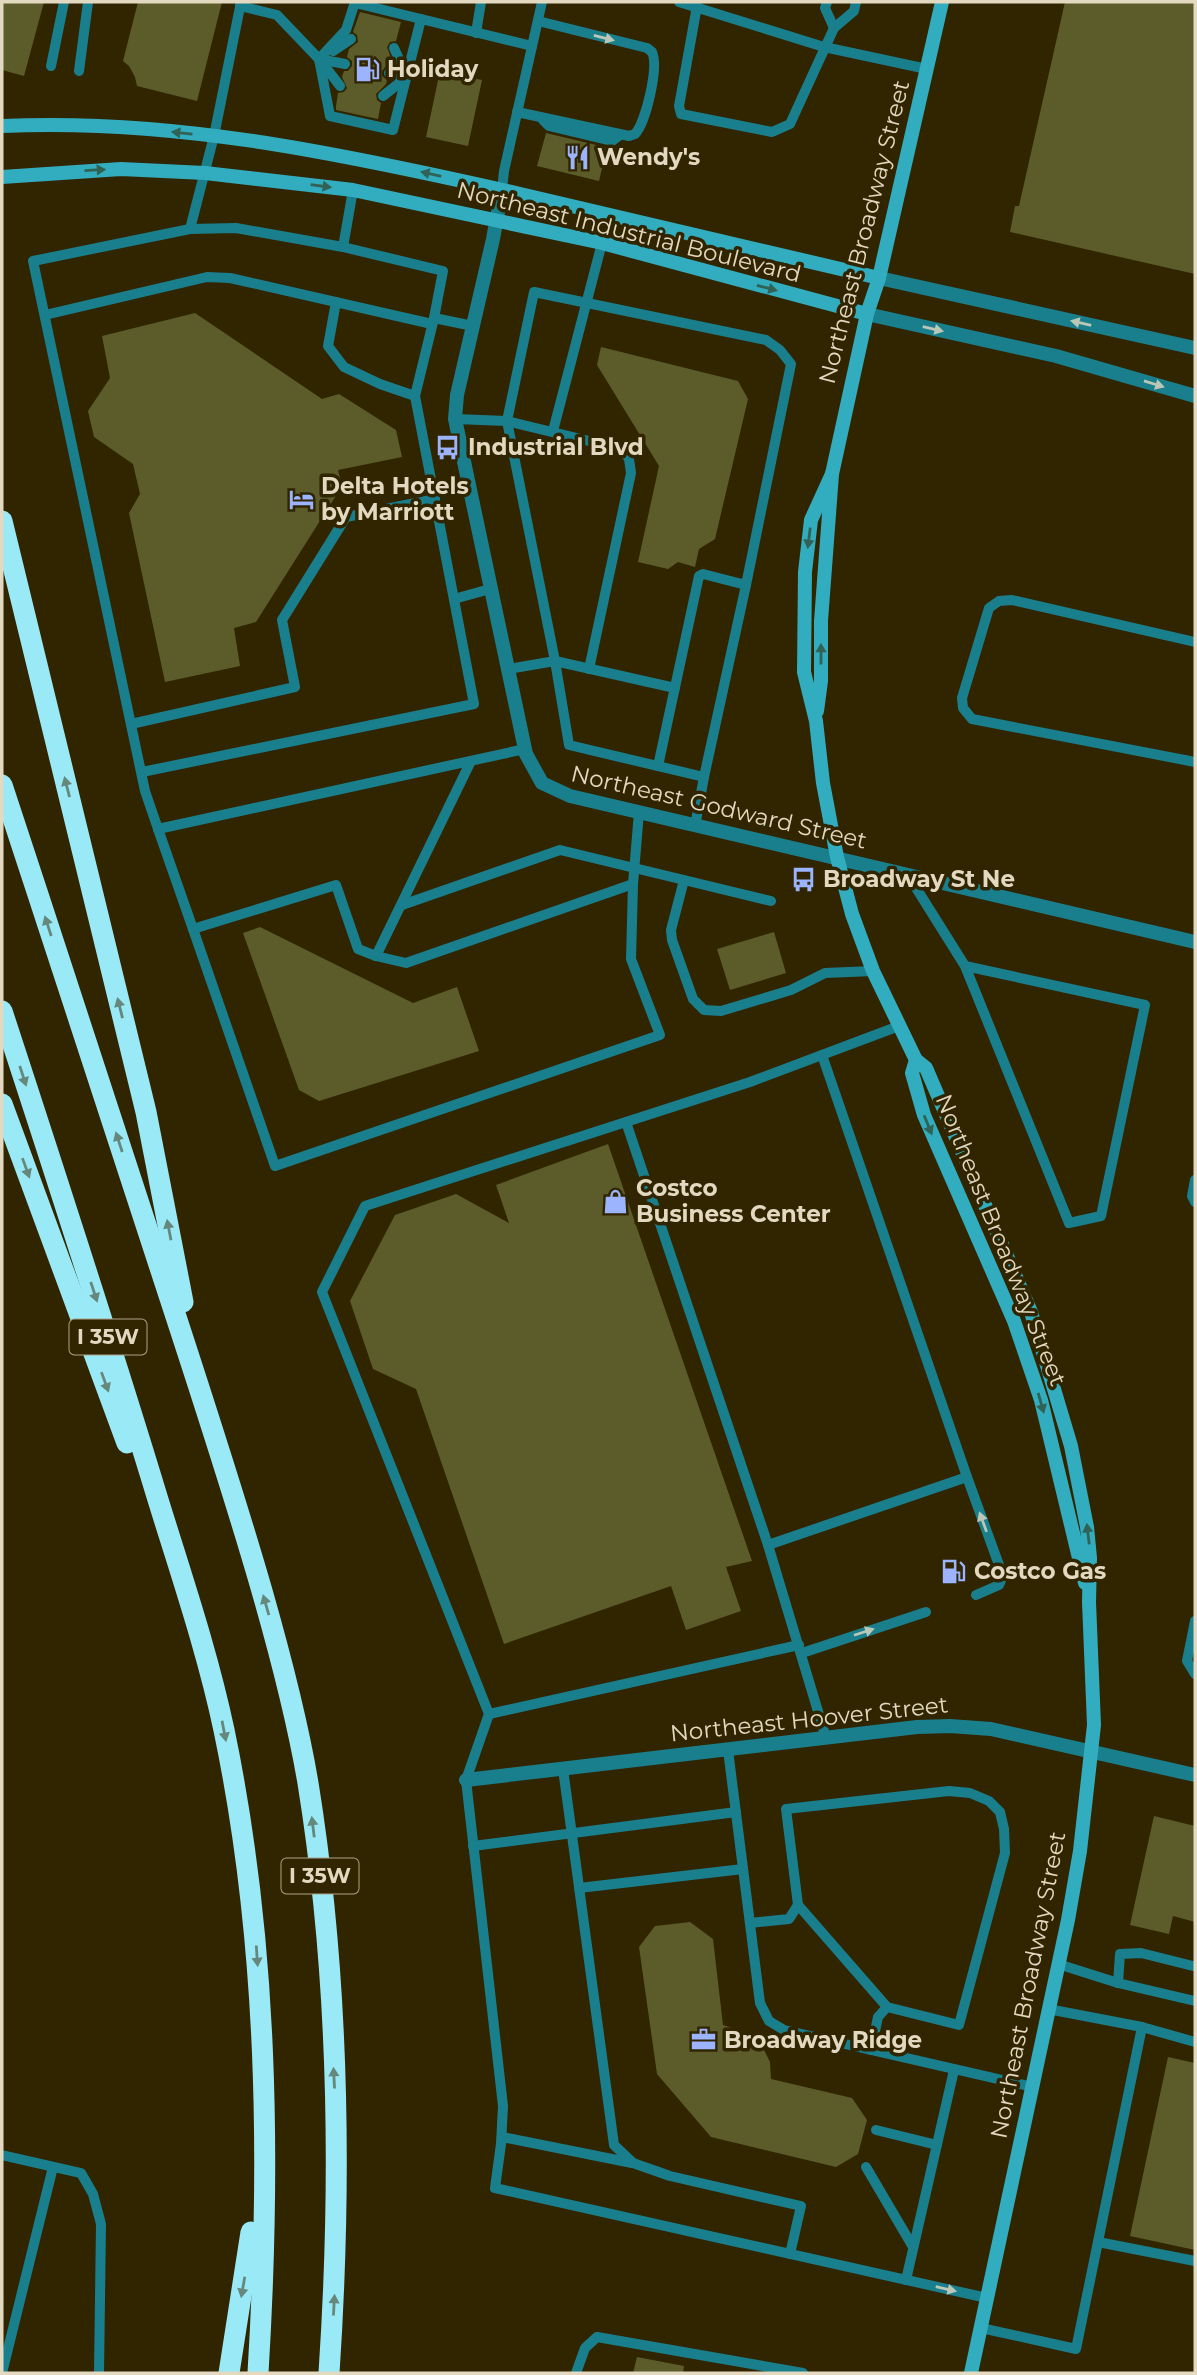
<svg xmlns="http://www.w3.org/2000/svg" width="1197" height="2375" font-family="Montserrat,sans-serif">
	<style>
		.building { fill: #5b5c2a }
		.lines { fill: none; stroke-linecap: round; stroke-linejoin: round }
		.service { stroke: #197f8d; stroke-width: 10 }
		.minor { stroke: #197f8d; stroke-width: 14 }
		.tertiary { stroke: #197f8d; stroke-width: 14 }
		.secondary { stroke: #31adbf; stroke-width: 14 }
		.motorway { stroke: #9ae9f6; stroke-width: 21 }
		.oneway { fill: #bbc7b6 }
		.oneway2 { fill: #316256 }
		.oneway3 { fill: #66877b }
		.labels { text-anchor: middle; stroke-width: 7; stroke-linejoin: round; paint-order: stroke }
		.shield { fill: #312500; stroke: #aea386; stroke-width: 2 }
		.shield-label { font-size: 21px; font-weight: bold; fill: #e3d9c0 }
		.poi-label { font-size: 23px; font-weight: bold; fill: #e3d9c0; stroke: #312500; text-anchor: start }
		.street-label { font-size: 23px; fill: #e3d9c0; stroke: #312500 }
	</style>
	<rect width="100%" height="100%" fill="#312500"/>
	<g class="building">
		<path d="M 2,2 L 44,2 L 24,76 L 2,70 Z"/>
		<path d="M 138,2 L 222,2 L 197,101 L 137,86 L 135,77 L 129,66 L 123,61 Z"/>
		<path d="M 1065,2 L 1195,2 L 1195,274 L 1010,232 L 1015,206 L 1019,206 Z"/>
		<path d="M 360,12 L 401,22 L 396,41 L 390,42 L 387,47 L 392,61 L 390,66 L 386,66 L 382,71 L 382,76 L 387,80 L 386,84 L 376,94 L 377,100 L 381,103 L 378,119 L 336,110 L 336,106 L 338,93 L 344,92 L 347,88 L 342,77 L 344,71 L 348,71 L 352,66 L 352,61 L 347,57 L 349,49 L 358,42 L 357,35 L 353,32 Z"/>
		<path d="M 440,71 L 482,80 L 468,146 L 426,137 Z"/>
		<path d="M 546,133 L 617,150 L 613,167 L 603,164 L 599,181 L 537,166 Z"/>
		<path d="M 195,313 L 322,399 L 339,394 L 396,430 L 402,457 L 338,470 L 342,486 L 256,622 L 234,628 L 240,666 L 165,682 L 129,513 L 140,494 L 133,464 L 94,437 L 88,411 L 110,378 L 102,336 Z"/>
		<path d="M 601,347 L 738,381 L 748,399 L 715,539 L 699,549 L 695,567 L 678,562 L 668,569 L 638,562 L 659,466 L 597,365 Z"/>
		<path d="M 260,927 L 413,1003 L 457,987 L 479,1051 L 319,1101 L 299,1090 L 243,933 Z"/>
		<path d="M 774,932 L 786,973 L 730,990 L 717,949 Z"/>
		<path d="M 608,1144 L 752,1561 L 726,1567 L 741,1611 L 686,1630 L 671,1586 L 504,1644 L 416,1389 L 373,1369 L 350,1301 L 395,1215 L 456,1194 L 509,1223 L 496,1185 Z"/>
		<path d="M 1154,1816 L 1195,1826 L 1195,1922 L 1173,1916 L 1169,1934 L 1130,1925 Z"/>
		<path d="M 690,1922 L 713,1939 L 723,2025 L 747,2033 L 763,2048 L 770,2062 L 771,2079 L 852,2098 L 867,2120 L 858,2154 L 836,2167 L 711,2137 L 657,2074 L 639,1947 L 655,1926 Z"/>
		<path d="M 1168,2057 L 1195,2063 L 1195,2250 L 1130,2236 Z"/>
		<path d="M 637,2357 L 684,2366 L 683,2373 L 633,2373 Z"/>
	</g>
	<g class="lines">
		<g class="service">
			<path d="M 241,2 L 214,136 L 190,229 L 33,261 L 145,791 L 158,829 L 525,749"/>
			<path d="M 679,2 L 824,47 L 927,69"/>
			<path d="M 827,2 L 825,8 L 834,28"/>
			<path d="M 355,3 L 421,19"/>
			<path d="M 240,6 L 277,15 L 319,59 L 346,30 L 355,2"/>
			<path d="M 697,6 L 679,106 L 681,114 L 772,132 L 790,124 L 834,28 L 854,11 L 856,2"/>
			<path d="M 476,33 L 481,2"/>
			<path d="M 394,48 L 407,77"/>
			<path d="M 333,51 L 351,39"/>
			<path d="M 321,61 L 340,86"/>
			<path d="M 345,64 L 319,59 L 330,116 L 393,130 L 421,19 L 532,46"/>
			<path d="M 51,66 L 64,2"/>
			<path d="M 79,71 L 88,2"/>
			<path d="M 383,96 L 407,77 L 389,73"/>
			<path d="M 517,112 L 629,136 L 635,134 C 646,122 659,67 652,52 L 647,48 L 538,21"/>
			<path d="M 543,120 L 549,126 L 612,141 L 620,135"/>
			<path d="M 502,190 L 504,171 L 542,2"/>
			<path d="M 190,229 L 236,228 L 343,247 L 353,190"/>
			<path d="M 343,247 L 443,271 L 434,318 L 473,326"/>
			<path d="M 336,302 L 328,346 L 344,367 L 380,384 L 415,396"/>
			<path d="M 45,315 L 207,277 L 230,278 L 432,324"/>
			<path d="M 455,419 L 507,421 L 622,449 L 629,459 L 631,473 L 589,669"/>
			<path d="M 553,431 L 602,243"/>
			<path d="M 454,599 L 490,589"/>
			<path d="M 1195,642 L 1012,600 L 999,601 L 989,608 L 962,698 L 963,708 L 972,719 L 1195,762"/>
			<path d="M 508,669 L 555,661 L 569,745 L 704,777 L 746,585 L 791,364 L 780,350 L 766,340 L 534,292 L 507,421 L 555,661 L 675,688"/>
			<path d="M 131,724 L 295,687 L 282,620 L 346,517 L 435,499"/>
			<path d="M 658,766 L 699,576 L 703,574 L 746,585"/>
			<path d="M 142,772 L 474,704 L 415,396 L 434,318"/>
			<path d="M 695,826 L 704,777"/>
			<path d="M 158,829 L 193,929 L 336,885 L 358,949 L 376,956 L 471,761"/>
			<path d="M 908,875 L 965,966 L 1069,1223 L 1101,1216 L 1145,1005 L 965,966"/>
			<path d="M 771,901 L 684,880 L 671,930 L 672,940 L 693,999 L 704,1010 L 721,1011 L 791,990 L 825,973 L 873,971"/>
			<path d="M 402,905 L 560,850 L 684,880"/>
			<path d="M 193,929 L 275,1166 L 660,1035 L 631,959 L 633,884"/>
			<path d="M 376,956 L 406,963 L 633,884 L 639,812"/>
			<path d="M 626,1122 L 768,1545 L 826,1738"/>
			<path d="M 1195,1180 L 1192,1196 L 1195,1202"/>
			<path d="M 967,1477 L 1003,1576 L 999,1585 L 976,1595"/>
			<path d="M 768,1545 L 967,1477 L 822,1055"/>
			<path d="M 1195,1621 L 1187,1661 L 1195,1674"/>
			<path d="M 799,1645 L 489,1714 L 322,1292 L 365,1206 L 750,1082 L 899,1026"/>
			<path d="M 802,1653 L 926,1612"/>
			<path d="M 489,1714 L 466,1780 L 503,2106 L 501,2144 L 495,2188 L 987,2298"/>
			<path d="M 728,1750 L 760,2003 L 769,2021 L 784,2030 L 1033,2087"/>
			<path d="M 563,1769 L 614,2145 L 633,2163 L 670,2176 L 801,2206 L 790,2254"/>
			<path d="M 473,1846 L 736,1812"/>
			<path d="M 579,1888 L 743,1869"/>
			<path d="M 798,1905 L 887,2007"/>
			<path d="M 750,1923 L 789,1919 L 798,1905 L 786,1809 L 949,1791 L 970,1793 L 989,1801 L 1000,1812 L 1004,1829 L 1005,1853 L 959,2025 L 887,2007 L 878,2017 L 871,2050"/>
			<path d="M 1058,1964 L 1118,1983 L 1195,2001"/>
			<path d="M 1118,1983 L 1120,1954 L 1141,1953 L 1193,1966"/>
			<path d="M 1142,2027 L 1195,2042"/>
			<path d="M 876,2130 L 937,2145"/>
			<path d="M 502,2137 L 632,2163"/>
			<path d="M 2,2155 L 81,2173 L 93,2194 L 101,2224 L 99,2373"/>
			<path d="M 866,2167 L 913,2247"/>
			<path d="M 1098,2242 L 1195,2261"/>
			<path d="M 906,2280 L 954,2070"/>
			<path d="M 981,2328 L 1076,2349 L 1142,2027 L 1048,2009"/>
			<path d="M 2,2373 L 53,2167"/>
			<path d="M 576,2373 L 585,2348 L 597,2337 L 803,2373"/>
		</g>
		<g class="minor">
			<path d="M 502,190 L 493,239 L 457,395 L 455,419 L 526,754 L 542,783 L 570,796 L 1195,942"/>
			<path d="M 466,1780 L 917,1727 L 950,1726 L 991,1729 L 1195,1775"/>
		</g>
		<g class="tertiary">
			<path d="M 879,278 L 1195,348"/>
			<path d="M 867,314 L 1056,356 L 1195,396"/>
		</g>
		<g class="secondary">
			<path d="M 2,126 C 172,118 338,153 503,190 C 629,219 754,249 879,278"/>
			<path d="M 2,177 L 121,169 L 205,173 L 353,190 L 602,243 L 867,314"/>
			<path d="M 832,474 L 811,520 L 805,572 L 804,672 L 816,721 L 823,783 L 837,857 L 852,914 L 873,971 L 916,1060 L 926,1068 L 1031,1312 L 1071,1446 L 1087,1527 L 1090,1558 L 1089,1602 L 1094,1725 L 1080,1851 L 1068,1920 L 971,2373"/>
			<path d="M 817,711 L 821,681 L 821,621 L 832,474 L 867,314 L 879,278 L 942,2"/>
			<path d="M 916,1060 L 912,1073 L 924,1115 L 1014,1321 L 1041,1400 L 1085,1583"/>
		</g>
		<g class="motorway">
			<path d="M 2,521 L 146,1112 L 183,1302"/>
			<path d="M 2,785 C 62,967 121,1149 181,1332 C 209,1418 237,1504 262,1591 C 280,1654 297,1718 308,1783 C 339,1976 342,2178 329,2373"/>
			<path d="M 2,1011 C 53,1167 104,1323 152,1480 C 177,1563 206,1645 224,1730 C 268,1941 271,2159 258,2373"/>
			<path d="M 2,1104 L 127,1443"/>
			<path d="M 229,2373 L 251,2232"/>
		</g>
	</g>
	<defs><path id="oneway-solid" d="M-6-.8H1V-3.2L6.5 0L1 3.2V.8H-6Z" transform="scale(1.75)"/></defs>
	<g class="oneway">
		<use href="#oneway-solid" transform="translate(604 38) rotate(14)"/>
		<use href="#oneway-solid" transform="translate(1081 323) rotate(-167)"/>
		<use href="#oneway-solid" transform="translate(933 329) rotate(13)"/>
		<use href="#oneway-solid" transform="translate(1154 384) rotate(17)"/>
		<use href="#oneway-solid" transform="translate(983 1522) rotate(-110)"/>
		<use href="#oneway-solid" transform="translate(864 1632) rotate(-18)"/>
		<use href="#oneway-solid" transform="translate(946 2289) rotate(13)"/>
	</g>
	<g class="oneway2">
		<use href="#oneway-solid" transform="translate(182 133) rotate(-174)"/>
		<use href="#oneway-solid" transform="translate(95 170) rotate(-3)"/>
		<use href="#oneway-solid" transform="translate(431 174) rotate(-167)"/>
		<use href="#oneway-solid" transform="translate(321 186) rotate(8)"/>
		<use href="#oneway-solid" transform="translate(767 288) rotate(15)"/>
		<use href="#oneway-solid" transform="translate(809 538) rotate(97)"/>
		<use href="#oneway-solid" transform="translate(821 654) rotate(-90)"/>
		<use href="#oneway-solid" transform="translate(928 1125) rotate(68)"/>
		<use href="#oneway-solid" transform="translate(1041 1403) rotate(74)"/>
		<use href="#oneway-solid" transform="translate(1088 1534) rotate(-97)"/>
	</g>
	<g class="oneway3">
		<use href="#oneway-solid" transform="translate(67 787) rotate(-104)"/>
		<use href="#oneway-solid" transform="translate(48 926) rotate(-108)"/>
		<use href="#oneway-solid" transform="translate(120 1008) rotate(-104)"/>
		<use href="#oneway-solid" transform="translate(23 1076) rotate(72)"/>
		<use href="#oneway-solid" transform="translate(119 1142) rotate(-108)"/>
		<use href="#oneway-solid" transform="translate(26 1168) rotate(70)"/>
		<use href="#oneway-solid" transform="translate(169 1230) rotate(-101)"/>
		<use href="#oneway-solid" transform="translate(94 1292) rotate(72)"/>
		<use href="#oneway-solid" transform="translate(105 1382) rotate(70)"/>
		<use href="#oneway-solid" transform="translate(266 1605) rotate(-106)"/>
		<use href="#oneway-solid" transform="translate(224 1731) rotate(79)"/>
		<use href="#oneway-solid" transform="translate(313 1827) rotate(-97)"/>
		<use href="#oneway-solid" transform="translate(257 1956) rotate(86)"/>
		<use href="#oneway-solid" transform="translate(334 2078) rotate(-93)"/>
		<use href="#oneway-solid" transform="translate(243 2287) rotate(100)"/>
		<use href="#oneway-solid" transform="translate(334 2305) rotate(-87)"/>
	</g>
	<defs>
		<symbol id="fuel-bare" viewBox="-9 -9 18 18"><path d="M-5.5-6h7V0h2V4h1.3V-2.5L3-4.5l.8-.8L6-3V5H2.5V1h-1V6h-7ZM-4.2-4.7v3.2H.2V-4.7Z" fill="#9bb4fd" stroke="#312500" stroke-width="2.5" paint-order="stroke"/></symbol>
		<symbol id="restaurant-bare" viewBox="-9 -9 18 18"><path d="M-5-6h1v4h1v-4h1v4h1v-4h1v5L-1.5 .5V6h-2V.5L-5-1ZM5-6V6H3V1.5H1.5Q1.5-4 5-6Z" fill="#9bb4fd" stroke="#312500" stroke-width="2.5" paint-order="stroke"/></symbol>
		<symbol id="bus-bare" viewBox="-9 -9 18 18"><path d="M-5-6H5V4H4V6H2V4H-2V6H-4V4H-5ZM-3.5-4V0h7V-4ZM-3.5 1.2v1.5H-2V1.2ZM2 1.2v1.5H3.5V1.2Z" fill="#9bb4fd" stroke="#312500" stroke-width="2.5" paint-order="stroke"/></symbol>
		<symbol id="hotel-bare" viewBox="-9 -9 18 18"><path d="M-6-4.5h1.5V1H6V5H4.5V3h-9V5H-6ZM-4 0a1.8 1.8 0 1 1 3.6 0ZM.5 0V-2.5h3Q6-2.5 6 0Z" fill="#9bb4fd" stroke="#312500" stroke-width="2.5" paint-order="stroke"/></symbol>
		<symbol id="shop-bare" viewBox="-9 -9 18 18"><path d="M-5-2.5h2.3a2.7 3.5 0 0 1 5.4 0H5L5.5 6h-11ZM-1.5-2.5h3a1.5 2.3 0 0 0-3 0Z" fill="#9bb4fd" stroke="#312500" stroke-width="2.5" paint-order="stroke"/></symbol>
		<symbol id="office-bare" viewBox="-9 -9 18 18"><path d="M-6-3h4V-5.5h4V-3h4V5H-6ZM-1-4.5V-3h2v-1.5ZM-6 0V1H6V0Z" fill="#9bb4fd" stroke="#312500" stroke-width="2.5" paint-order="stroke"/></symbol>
	</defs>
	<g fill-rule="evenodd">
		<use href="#fuel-bare" x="350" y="52" width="35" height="35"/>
		<use href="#restaurant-bare" x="560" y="140" width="35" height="35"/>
		<use href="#bus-bare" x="430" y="430" width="35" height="35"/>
		<use href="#hotel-bare" x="284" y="482" width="35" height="35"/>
		<use href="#bus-bare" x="786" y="862" width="35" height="35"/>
		<use href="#shop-bare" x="598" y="1184" width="35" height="35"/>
		<use href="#fuel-bare" x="936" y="1554" width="35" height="35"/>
		<use href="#office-bare" x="686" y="2022" width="35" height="35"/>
	</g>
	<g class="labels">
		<g class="shield">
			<rect x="69.5" y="1319.5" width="77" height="35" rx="5"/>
			<rect x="281.5" y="1858.5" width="77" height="35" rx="5"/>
		</g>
		<g class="shield-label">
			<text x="108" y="1344">I 35W</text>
			<text x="320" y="1883">I 35W</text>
		</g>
		<g class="poi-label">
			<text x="387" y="77">Holiday</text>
			<text x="597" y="165">Wendy's</text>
			<text x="468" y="455">Industrial Blvd</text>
			<text x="321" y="494">Delta Hotels<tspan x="321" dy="26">by Marriott</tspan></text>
			<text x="823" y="887">Broadway St Ne</text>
			<text x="636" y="1196">Costco<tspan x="636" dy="26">Business Center</tspan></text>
			<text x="974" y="1579">Costco Gas</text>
			<text x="724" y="2048">Broadway Ridge</text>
		</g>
		<g class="street-label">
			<text transform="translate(629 232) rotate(14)" y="8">Northeast Industrial Boulevard</text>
			<text transform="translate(864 232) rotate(-76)" y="8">Northeast Broadway Street</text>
			<text transform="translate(719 807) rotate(13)" y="8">Northeast Godward Street</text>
			<text transform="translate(1001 1240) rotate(68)" y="8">Northeast Broadway Street</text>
			<text transform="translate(809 1719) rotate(-6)" y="8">Northeast Hoover Street</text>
			<text transform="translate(1028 1985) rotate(-79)" y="8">Northeast Broadway Street</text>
		</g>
	</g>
	<rect width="1197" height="2375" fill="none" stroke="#e3d9c0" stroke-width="7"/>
</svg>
